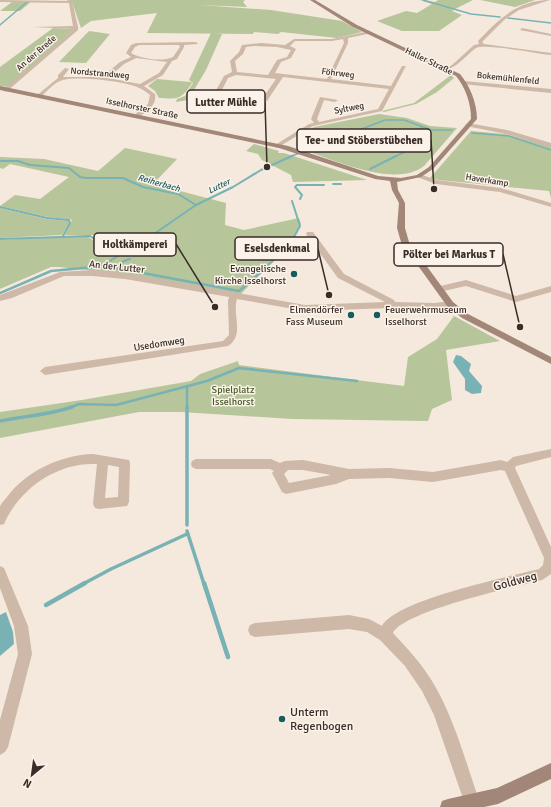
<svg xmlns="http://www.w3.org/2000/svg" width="551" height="807" font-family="Signika,sans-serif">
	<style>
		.green { fill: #b7c59b }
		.water { fill: #79b2b4 }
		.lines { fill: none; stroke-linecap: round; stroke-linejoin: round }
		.stream-far4 { stroke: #79b2b4; stroke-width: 1.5 }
		.stream-far3 { stroke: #79b2b4; stroke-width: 2 }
		.stream-far2 { stroke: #79b2b4; stroke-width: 2.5 }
		.stream-far1 { stroke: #79b2b4; stroke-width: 3.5 }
		.stream { stroke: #79b2b4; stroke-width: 4.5 }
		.street { fill: #ceb8a7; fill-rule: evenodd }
		.secondary { fill: #a28778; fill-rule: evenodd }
		.poi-dot { fill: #1a5b5f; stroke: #fbf3e9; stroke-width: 1.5 }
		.labels { text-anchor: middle; stroke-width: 3; stroke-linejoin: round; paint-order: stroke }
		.far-street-label { font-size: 9px; fill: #3a2d28; stroke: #fbf3e9 }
		.far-water-label { font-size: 9px; font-style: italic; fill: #1a5b5f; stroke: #fbf3e9 }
		.street-label { font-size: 10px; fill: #3a2d28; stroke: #fbf3e9 }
		.poi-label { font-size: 10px; fill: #3a2d28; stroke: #fbf3e9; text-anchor: end }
		.park-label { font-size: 10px; fill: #485a2a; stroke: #fbf3e9 }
		.near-street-label { font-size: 12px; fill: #3a2d28; stroke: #fbf3e9 }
		.near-poi-label { font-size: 12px; fill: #3a2d28; stroke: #fbf3e9; text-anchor: start }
		.leader { fill: none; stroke: #3a2d28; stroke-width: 1.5 }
		.callout-dot { fill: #3a2d28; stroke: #fbf3e9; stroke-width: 1.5 }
		.callout { fill: #fbf3e9; stroke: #3a2d28; stroke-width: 1.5 }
		.callout-label { font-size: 11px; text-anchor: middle; font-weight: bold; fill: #3a2d28 }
	</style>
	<rect width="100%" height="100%" fill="#f4e9dc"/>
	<g class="green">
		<path d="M 35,0 L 245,0 L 243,2 L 247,7 L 199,5 L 271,10 L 342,21 L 362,32 L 337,38 L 281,32 L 278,34 L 254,32 L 253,34 L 147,33 L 157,13 L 91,21 L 81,28 L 72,2 L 66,0 Z"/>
		<path d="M 419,0 L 435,2 L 438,0 L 473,0 L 455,9 L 447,7 L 454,10 L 452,11 L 462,15 L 439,31 L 402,31 L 377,21 L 406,11 L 417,13 L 432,4 Z"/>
		<path d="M 480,0 L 535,0 L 515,7 Z"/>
		<path d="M 32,1 L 20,11 L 0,11 L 12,2 Z"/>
		<path d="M 53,28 L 74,29 L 9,87 L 0,86 L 0,67 Z"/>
		<path d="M 89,31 L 110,34 L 86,63 L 59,62 Z"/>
		<path d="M 211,33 L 222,34 L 206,70 L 188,100 L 176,102 L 177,99 L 185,96 L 193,83 L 189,80 Z"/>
		<path d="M 451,75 L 454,78 L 437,92 L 416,104 L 384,112 L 382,111 L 414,103 Z"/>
		<path d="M 157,79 L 191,82 L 192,83 C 181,100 178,99 159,98 L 155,91 L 148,86 Z"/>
		<path d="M 379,114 L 407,118 L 430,126 L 457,128 L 424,166 C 395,189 332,159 301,149 L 323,142 L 300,135 L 314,127 Z"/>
		<path d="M 471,131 L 505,134 L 551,146 L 551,198 L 549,191 L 439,180 L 430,178 Z"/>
		<path d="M 254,144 L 279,151 L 278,153 L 284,153 L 367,180 L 293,182 L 291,175 L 262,160 L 258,154 L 246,151 Z"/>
		<path d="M 125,148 L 177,159 L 153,184 L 226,203 L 225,225 L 244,230 L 299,218 L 301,224 L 287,252 L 278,257 L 264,270 L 241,294 L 126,274 L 59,267 L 51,267 L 0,289 L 0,240 L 80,236 L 88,237 L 108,249 L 111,246 L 93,235 L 65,235 L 72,220 L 69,219 L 48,217 L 0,206 L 15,195 L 40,199 L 69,177 L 10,164 L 3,169 L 0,168 L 0,157 L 44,159 L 98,171 Z"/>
		<path d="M 0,208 L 46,219 L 69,221 L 69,223 L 62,235 L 0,238 Z"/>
		<path d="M 454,316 L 500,341 L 446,350 L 452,400 L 432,409 L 428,421 L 292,419 L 181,412 L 139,412 L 0,438 L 0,412 L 82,400 L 191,381 L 200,374 L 238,361 L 239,365 L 404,386 L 408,357 L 437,339 Z"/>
	</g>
	<g class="water">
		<path d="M 456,355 L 461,356 L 471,364 L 469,371 L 482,386 L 481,393 L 472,394 L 465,390 L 465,379 L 453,362 Z"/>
		<path d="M 6,612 L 13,632 L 14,644 L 0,656 L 0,615 Z"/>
	</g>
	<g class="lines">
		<g class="stream-far4">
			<path d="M 423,0 L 471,14 L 500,17"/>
			<path d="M 508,18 L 551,23"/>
			<path d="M 0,25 L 27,2"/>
			<path d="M 472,133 L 509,136 L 551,150"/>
			<path d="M 289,157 L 385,120 L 404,120 L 432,130 L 452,130"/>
			<path d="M 394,157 L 426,142 L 421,126"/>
		</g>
		<g class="stream-far3">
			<path d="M 0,161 L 18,161 L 30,165 L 69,168 L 80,177 L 86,178 L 123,178 L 143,187 L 178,194 L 196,205"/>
			<path d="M 370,169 L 396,156"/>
			<path d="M 333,184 L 341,184"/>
			<path d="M 300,199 L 302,195 L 295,187 L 297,185 L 324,185"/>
			<path d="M 0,207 L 47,218 L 69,220 L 70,223 L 63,236"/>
			<path d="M 0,239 L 90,236 L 121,255"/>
			<path d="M 89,268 L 103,265 L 151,236 L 196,205 L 233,187 L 261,170 L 292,156"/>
			<path d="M 116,268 L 124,261 L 130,259"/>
			<path d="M 265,268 L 289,246 L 300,226 L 292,201"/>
		</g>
		<g class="stream-far2">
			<path d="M 117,267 L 116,268 L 239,291 L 267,267"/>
			<path d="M 0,293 L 51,271 L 94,267"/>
			<path d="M 187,386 L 187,408"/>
			<path d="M 69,408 L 79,404 L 116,405 L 207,381 L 239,368 L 357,381"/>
		</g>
		<g class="stream-far1">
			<path d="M 187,407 L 187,525"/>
			<path d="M 0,421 C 24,416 49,415 72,407"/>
			<path d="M 187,531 L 204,584"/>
			<path d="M 83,584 L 111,569 L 187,534"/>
		</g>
		<g class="stream">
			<path d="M 204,583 L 228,657"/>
			<path d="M 46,605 L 85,583"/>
		</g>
		<g class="street">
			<path d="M 0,0 L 72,1 L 78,27 L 78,30 L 6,92 L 3,90 L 4,89 L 74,29 L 33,27 L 73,26 L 69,3 L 0,2 Z"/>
			<path d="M 550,0 L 519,10 L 504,20 L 482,42 L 484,44 L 551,53 L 551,55 C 538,54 485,43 476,48 C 465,56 459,66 446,70 L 444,69 L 452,65 L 474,45 L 479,44 L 478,41 C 499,19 518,0 550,0 Z"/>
			<path d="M 522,28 L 551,34 L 551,36 L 520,30 Z"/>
			<path d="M 370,31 L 372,33 L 348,38 L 348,43 L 331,79 L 391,86 L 402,66 L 406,66 L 382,111 L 313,126 L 277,148 L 275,147 L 275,145 L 309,124 L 314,123 L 311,119 L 320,97 L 338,100 L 335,102 L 324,100 L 317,119 L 319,122 L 378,109 L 389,89 L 283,77 L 267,101 L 264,102 L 221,99 L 214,94 L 224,76 L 232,72 L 230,61 L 239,52 L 242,45 L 261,43 L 285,45 L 294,39 L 332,39 ZM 343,39 L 344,43 L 327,79 L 275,73 L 281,62 L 291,58 L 296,49 L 290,46 L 295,41 L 332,41 ZM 254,46 L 277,47 L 291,50 L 287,57 L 277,60 L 268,75 L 237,72 L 235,61 L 243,54 L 246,47 ZM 236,75 L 276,79 L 262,99 L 222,96 L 220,94 L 228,78 Z"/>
			<path d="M 196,42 L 198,44 L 184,45 L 184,47 L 177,59 L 172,61 L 163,75 L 144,86 L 155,94 C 157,105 147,112 138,117 L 133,116 L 148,104 L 150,95 C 145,91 141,88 134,86 C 121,81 73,75 60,81 C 53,84 46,92 41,97 L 36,96 L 58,78 L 58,75 L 65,68 L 69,69 L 63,77 L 102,77 L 120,62 L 131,57 L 126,53 L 131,45 L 136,43 ZM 139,45 L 179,45 L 180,47 L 173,57 C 161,62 142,59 131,53 L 135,47 ZM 136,58 L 167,62 L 159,73 L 140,84 L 108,78 L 124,64 Z"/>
			<path d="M 464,81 L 551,89 L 551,93 L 462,84 L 461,83 Z"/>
			<path d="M 468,123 L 507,130 L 551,143 L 551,147 L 506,134 L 466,126 L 465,125 Z"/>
			<path d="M 419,174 L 437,180 L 501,188 L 551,203 L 551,207 L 500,192 L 436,184 L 417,177 L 417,175 Z"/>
			<path d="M 307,232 L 313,232 L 344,274 L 394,300 L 395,302 L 435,303 L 450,301 L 454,304 L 450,307 L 435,309 L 392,308 L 305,311 L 237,299 C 232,315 245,335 228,346 L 45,375 L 40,371 L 45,367 L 223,341 L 229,335 L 228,301 L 229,297 L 125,279 L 92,276 L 64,276 L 12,298 L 0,301 L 0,295 L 60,272 L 92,270 L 125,273 L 305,305 L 385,302 L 338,278 L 306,234 Z"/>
			<path d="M 466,280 L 516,296 L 551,286 L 551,292 L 516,302 L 466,286 L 439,292 L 435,289 L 436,287 Z"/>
			<path d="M 551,449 L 551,457 L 516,466 L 515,468 L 551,547 L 551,574 L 542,580 C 515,587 404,611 393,633 C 407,648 421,663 432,681 C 454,717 466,763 480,803 L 478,807 L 466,807 L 434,715 L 422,691 L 405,666 L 380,640 L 367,632 L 349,629 L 255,637 L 250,635 L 248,630 L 250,625 L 255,623 L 349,615 L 369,619 L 382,626 C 396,600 508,577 539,569 L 543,565 L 544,558 L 505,471 L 501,470 L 433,482 L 389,478 L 349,479 L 336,484 L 286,494 L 282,492 L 272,473 L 274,471 L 270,469 L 196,469 L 192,467 L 191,464 L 192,461 L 196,459 L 271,459 L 280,463 L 285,461 L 303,460 L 349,469 L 389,468 L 433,472 L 501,460 L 507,462 L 513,457 ZM 288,470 L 303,470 L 331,475 L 289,483 L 284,474 Z"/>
			<path d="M 93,454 L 129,460 L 130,463 L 129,502 L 127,506 L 99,509 L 95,508 L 93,504 L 97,464 C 57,462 20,488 4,524 L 0,525 C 0,520 0,512 0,507 C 1,503 5,500 7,497 C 26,471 61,455 93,454 ZM 108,465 L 119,467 L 118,497 L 105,498 Z"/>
			<path d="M 0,566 L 4,568 L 28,626 L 32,654 L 8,747 L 5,752 L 0,755 L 0,720 L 18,654 L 14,626 L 0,588 Z"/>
		</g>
		<g class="secondary">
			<path d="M 310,0 L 315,0 L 357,25 L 460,74 C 470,86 477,103 477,119 L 433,169 L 421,177 L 397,182 L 398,190 L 405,203 L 405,228 L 409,242 L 453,302 L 468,314 L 551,357 L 551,364 L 462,318 L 447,306 L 401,242 L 397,228 L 399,203 L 392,190 L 390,181 L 375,179 L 279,148 L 0,90 L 0,86 L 288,146 L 378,176 L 401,178 L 417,175 L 429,167 L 471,119 C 471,104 466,88 456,76 L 353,27 Z"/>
			<path d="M 551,763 L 551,779 L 498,804 L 484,807 L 440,807 L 442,801 L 448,799 L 497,788 Z"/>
		</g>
	</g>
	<g class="poi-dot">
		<circle cx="294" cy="274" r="4"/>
		<circle cx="351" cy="315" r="4"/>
		<circle cx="377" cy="315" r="4"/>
		<circle cx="282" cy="719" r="4"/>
	</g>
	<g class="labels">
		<g class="far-street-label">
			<text transform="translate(36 53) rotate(-41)" y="3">An der Brede</text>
			<text transform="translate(429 61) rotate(26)" y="3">Haller Straße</text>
			<text transform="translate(100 73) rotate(5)" y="3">Nordstrandweg</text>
			<text transform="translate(338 73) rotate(7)" y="3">Föhrweg</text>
			<text transform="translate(508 78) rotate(6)" y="3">Bokemühlenfeld</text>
			<text transform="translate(142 108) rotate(12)" y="3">Isselhorster Straße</text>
			<text transform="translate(349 108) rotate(-11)" y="3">Syltweg</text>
			<text transform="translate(487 180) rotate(9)" y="3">Haverkamp</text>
		</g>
		<g class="far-water-label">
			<text transform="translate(159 183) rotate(16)" y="3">Reiherbach</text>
			<text transform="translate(219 186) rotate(-26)" y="3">Lutter</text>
		</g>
		<g class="street-label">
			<text transform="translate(117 266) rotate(6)" y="4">An der Lutter</text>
			<text transform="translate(159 343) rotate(-9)" y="4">Usedomweg</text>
		</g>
		<g class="poi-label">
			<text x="286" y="272">Evangelische<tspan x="286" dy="12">Kirche Isselhorst</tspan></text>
			<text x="343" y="313">Elmendörfer<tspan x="343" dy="12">Fass Museum</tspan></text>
			<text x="385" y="313" text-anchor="start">Feuerwehrmuseum<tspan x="385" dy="12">Isselhorst</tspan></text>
		</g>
		<g class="park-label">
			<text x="233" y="393">Spielplatz<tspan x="233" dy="12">Isselhorst</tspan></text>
		</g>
		<g class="near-street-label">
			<text transform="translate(515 581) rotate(-15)" y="4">Goldweg</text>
		</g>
		<g class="near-poi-label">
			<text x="290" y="716">Unterm<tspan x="290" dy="14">Regenbogen</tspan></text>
		</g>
	</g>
	<path class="leader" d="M267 167L265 102M434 189L431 140M215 307L176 244M329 295L318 249M520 327L503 254"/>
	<g class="callout-dot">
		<circle cx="267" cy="167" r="4"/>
		<circle cx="434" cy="189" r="4"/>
		<circle cx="215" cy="307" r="4"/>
		<circle cx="329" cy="295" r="4"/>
		<circle cx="520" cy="327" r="4"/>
	</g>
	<g class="callout">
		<rect x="187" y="90" width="78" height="23" rx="4"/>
		<rect x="297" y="129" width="134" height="23" rx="4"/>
		<rect x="94" y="233" width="82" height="23" rx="4"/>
		<rect x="235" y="237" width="83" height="23" rx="4"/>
		<rect x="394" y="243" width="109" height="23" rx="4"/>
	</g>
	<g class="callout-label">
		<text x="226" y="106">Lutter Mühle</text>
		<text x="364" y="144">Tee- und Stöberstübchen</text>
		<text x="135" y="248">Holtkämperei</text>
		<text x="277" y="252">Eselsdenkmal</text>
		<text x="449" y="258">Pölter bei Markus T</text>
	</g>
	<g transform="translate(32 775) rotate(209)" stroke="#fbf3e9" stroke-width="3" paint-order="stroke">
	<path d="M0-3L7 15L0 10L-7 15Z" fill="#3a2d28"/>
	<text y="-6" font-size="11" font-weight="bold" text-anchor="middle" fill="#3a2d28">N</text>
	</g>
</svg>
